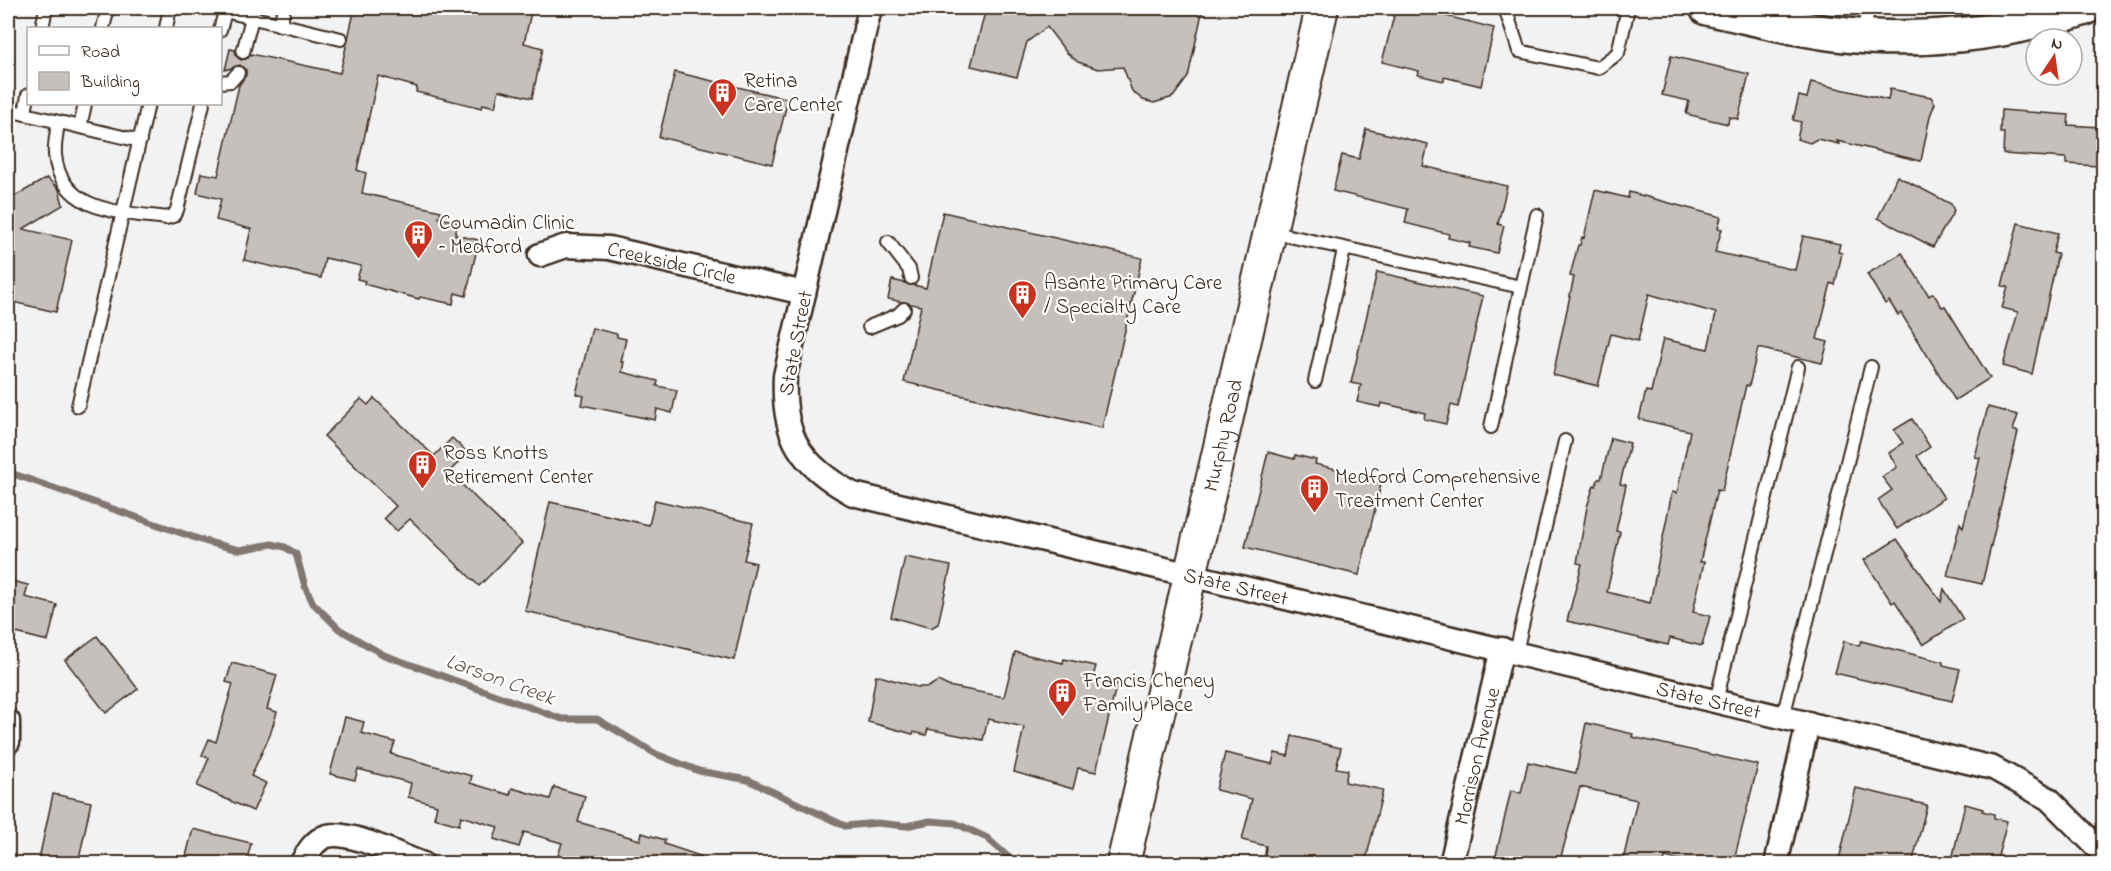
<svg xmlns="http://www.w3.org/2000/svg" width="2111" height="871" font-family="'Indie Flower',sans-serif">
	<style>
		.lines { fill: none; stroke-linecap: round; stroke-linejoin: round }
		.stream { stroke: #827770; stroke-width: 7 }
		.building { fill: #c6c0bd; stroke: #3b2a1e; stroke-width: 1.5 }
		.lane-casing { stroke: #3b2a1e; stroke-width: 16 }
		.street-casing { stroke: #3b2a1e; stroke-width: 27 }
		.secondary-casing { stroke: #3b2a1e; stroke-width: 36 }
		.primary-casing { stroke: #3b2a1e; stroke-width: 38 }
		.lane { stroke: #fff; stroke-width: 12 }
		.street { stroke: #fff; stroke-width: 22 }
		.secondary { stroke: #fff; stroke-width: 32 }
		.primary { stroke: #fff; stroke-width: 33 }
		.labels { text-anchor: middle; stroke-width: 4.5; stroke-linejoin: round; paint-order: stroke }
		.poi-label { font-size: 21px; fill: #3b2a1e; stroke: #fff; text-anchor: start }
		.street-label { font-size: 21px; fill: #3b2a1e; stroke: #fff }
		.water-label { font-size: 22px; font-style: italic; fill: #65574e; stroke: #fff }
	</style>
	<rect width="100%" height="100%" fill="#f3f2f2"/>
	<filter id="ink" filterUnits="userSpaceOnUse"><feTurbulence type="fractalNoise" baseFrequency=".0167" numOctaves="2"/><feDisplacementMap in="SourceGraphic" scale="12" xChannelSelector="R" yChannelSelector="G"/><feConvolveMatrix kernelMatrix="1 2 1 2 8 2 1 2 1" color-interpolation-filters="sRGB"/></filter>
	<g filter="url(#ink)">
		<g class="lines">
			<path class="stream" d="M 8,472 L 204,541 L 239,550 L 272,544 L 285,547 L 296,554 L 305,586 L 313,603 L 339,629 L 384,655 L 562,719 L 597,719 L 656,754 L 699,771 L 748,780 L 845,826 L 877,823 L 906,826 L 930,821 L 955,823 L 987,838 L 1016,864"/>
		</g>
		<g class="building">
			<path d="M 355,8 L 532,8 L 524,43 L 543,48 L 532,98 L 499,90 L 495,107 L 483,104 L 482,108 L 416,92 L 417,87 L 378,76 L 357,170 L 366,173 L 362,193 L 441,211 L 439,218 L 458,222 L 455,235 L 479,240 L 466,296 L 455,293 L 453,304 L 420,297 L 419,299 L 364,284 L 365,281 L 357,279 L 361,266 L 325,258 L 321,278 L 244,260 L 251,229 L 216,220 L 221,199 L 197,193 L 201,173 L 218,176 L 239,85 L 246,75 L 246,70 L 240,65 L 225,70 L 230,49 L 235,50 L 237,57 L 241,60 L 248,58 L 251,54 L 340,73 Z"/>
			<path d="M 986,8 L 1178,8 L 1202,13 L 1188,77 L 1173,97 L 1154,103 L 1143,100 L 1132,91 L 1123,67 L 1098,69 L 1078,62 L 1066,52 L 1047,27 L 1027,42 L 1017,77 L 971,66 Z"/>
			<path d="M 1396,8 L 1439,8 L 1438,14 L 1494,28 L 1481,86 L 1444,77 L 1444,81 L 1418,75 L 1419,71 L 1382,62 Z"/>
			<path d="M 1671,56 L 1749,74 L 1738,119 L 1729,117 L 1728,124 L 1686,114 L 1689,101 L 1662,95 Z"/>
			<path d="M 675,72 L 788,99 L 772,164 L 659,137 Z"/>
			<path d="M 1811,82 L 1888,100 L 1890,89 L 1931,97 L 1935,103 L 1930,116 L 1921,161 L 1837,141 L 1839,144 L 1817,139 L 1810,143 L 1797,139 L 1801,122 L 1793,120 L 1799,96 L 1807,98 Z"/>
			<path d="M 2001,110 L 2069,115 L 2068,125 L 2100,127 L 2098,166 L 2066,164 L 2066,158 L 2003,154 L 2004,133 L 2000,133 Z"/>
			<path d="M 1366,129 L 1428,144 L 1423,166 L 1507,186 L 1498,224 L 1504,226 L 1497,253 L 1469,247 L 1470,243 L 1448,238 L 1449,234 L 1405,223 L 1408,209 L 1333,191 L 1342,155 L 1359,159 Z"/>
			<path d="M 1897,176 L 1951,204 L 1954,211 L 1933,247 L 1878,218 Z"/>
			<path d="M 47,178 L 59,189 L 63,205 L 23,229 L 72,240 L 56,312 L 8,301 L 8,200 Z"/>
			<path d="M 1595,190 L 1628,198 L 1629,192 L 1721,217 L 1718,228 L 1722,229 L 1715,252 L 1795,270 L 1803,236 L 1840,244 L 1838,252 L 1842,253 L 1835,285 L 1831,283 L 1817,339 L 1828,342 L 1822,363 L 1758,348 L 1749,386 L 1746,385 L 1722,491 L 1717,490 L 1700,562 L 1704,562 L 1693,612 L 1710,616 L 1702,646 L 1670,638 L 1668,645 L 1567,621 L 1582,564 L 1577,563 L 1587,507 L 1594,485 L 1596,486 L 1598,479 L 1601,479 L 1611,438 L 1630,443 L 1620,484 L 1626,485 L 1616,531 L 1620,532 L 1607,592 L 1650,603 L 1672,492 L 1677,493 L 1690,431 L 1639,419 L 1646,391 L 1651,392 L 1663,339 L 1708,349 L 1716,313 L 1649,294 L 1638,341 L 1611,334 L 1598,386 L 1553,375 L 1574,277 L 1570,276 L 1578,245 L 1580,245 L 1582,237 L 1584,238 Z"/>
			<path d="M 943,212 L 1142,258 L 1102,428 L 904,382 L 921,306 L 888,299 L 892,280 L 926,288 Z"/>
			<path d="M 2018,223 L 2058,233 L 2053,253 L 2058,254 L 2032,374 L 2003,366 L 2018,312 L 2002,308 L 2008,287 L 2002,286 Z"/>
			<path d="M 1902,253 L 1929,296 L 1933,293 L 1942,307 L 1945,306 L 1990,378 L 1955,400 L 1901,313 L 1898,315 L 1889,301 L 1885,304 L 1867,274 Z"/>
			<path d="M 1377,272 L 1483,296 L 1458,407 L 1451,405 L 1446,424 L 1424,419 L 1425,413 L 1381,403 L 1380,407 L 1357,402 L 1361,385 L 1351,383 Z"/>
			<path d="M 592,328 L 617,334 L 617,337 L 626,339 L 621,362 L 624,362 L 622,372 L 658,381 L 657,386 L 677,390 L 672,413 L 657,409 L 655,420 L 582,405 L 584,396 L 576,394 Z"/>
			<path d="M 374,398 L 434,456 L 452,438 L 468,453 L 449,472 L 522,543 L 479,586 L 410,519 L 397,531 L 384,518 L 396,506 L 324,436 L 361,399 L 368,405 Z"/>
			<path d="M 1988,407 L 2018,415 L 2013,430 L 2018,432 L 1982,584 L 1947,576 L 1960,523 L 1963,527 L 1980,458 L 1975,457 Z"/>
			<path d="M 1912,419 L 1930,447 L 1917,456 L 1944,498 L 1897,529 L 1878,500 L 1892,490 L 1882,477 L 1897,467 L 1889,453 L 1903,443 L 1894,430 Z"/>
			<path d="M 1268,452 L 1294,459 L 1295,455 L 1316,460 L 1315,464 L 1382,480 L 1359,575 L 1245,547 Z"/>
			<path d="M 655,500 L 753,523 L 744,560 L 756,563 L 734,660 L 525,611 L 550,502 L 649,525 Z"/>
			<path d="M 1897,539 L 1941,602 L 1944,589 L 1963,619 L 1923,645 L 1895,601 L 1892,603 L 1864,560 Z"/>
			<path d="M 905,557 L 951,566 L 938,624 L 931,628 L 891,617 Z"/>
			<path d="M 8,580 L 28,585 L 25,597 L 57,605 L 48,641 L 16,633 L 14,640 L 8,639 Z"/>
			<path d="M 97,636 L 138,689 L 106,713 L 65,660 Z"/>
			<path d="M 1844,641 L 1859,646 L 1861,641 L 1943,662 L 1943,665 L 1960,669 L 1952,701 L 1835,673 Z"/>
			<path d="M 1015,652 L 1063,663 L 1064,659 L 1096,666 L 1093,677 L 1117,682 L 1096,772 L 1078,768 L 1073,789 L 1014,772 L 1024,727 L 988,719 L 983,740 L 928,729 L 926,735 L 914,732 L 913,734 L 868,722 L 876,675 L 917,687 L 928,687 L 938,681 L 948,686 L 1004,697 Z"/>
			<path d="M 232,663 L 277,675 L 267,709 L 277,712 L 270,735 L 251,776 L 266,783 L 253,811 L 197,786 L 209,758 L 202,755 L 209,739 L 216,742 L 233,684 L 226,682 Z"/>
			<path d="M 345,717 L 364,722 L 361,733 L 395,742 L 391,754 L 472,776 L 470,783 L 510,795 L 512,788 L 550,799 L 554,787 L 585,796 L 578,822 L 640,840 L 642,833 L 665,840 L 664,844 L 712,860 L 712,864 L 572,864 L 557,859 L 562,843 L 524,832 L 519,847 L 494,839 L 498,827 L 461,816 L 459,825 L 434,818 L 437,805 L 408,797 L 411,783 L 358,769 L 355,780 L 330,774 Z"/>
			<path d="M 1586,723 L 1633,734 L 1632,737 L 1758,765 L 1733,864 L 1697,864 L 1665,857 L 1664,864 L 1638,864 L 1623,860 L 1637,800 L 1580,787 L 1559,864 L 1494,864 L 1511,790 L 1521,793 L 1528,762 L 1576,773 Z"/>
			<path d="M 1292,736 L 1341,748 L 1336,768 L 1348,770 L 1345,782 L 1383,790 L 1365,864 L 1264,864 L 1266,846 L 1242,840 L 1252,799 L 1216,790 L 1225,753 L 1272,764 L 1275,753 L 1288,756 Z"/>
			<path d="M 1856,788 L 1927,805 L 1912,864 L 1838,864 Z"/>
			<path d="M 53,794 L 91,802 L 78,864 L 61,864 L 39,859 Z"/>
			<path d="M 1965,804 L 1983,809 L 1982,811 L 1994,814 L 1994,818 L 2007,821 L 1996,864 L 1951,864 Z"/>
			<path d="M 193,829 L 251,843 L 246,864 L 203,864 L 185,860 Z"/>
		</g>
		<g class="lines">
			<defs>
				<g id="lane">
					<path d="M 1505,8 L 1519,51 L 1598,68 L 1618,53 L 1628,8"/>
					<path d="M 225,11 L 341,39"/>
					<path d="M 280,25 L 284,8"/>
					<path d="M 42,28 L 46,8"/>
					<path d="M 103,28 L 108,8"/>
					<path d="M 166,28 L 170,8"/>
					<path d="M 220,30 L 226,8"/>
					<path d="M 1862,35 L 1869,8"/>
					<path d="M 243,52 L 252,18"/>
					<path d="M 220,82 L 231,81 L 238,73"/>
					<path d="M 8,110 L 140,141"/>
					<path d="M 25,114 L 28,95"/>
					<path d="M 58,122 C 57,132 54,145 55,155 C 61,213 121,212 166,218 L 173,216 L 177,210 L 203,104"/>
					<path d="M 80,127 L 85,104"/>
					<path d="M 1271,232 L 1521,287 L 1491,427"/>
					<path d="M 888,242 L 909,269 L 911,278"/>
					<path d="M 1521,287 L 1537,215"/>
					<path d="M 869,327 L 898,315 L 904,309"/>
					<path d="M 1315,381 L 1344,250"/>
					<path d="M 78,406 L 148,104"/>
					<path d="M 1516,652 L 1565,441"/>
					<path d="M 1716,701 L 1798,367"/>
					<path d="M 1783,717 L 1871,367"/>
				</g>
				<g id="street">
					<path id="s1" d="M 870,8 L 785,376 C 782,437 800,465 853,494 L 1993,768 L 2049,799 L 2104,854"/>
					<path id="s2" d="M 540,255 L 566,246 L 609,248 L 804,293"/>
					<path d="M 8,721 L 8,742"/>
					<path d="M 301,864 C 307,853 314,840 327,836 C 350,830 400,856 423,864"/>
					<path id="s3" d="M 1451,864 L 1502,649"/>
					<path d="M 1776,864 L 1808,723"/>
				</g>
				<g id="secondary">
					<path id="s4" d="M 1123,864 L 1322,8"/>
				</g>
				<path id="primary" d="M 1707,8 C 1750,17 1793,29 1837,34 C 1920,44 2006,34 2085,8"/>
			</defs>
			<use href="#lane" class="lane-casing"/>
			<use href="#street" class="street-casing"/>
			<use href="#secondary" class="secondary-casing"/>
			<use href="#primary" class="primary-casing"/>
			<use href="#lane" class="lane"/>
			<use href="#street" class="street"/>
			<use href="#secondary" class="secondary"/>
			<use href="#primary" class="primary"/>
		</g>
	</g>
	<defs>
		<symbol id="building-pin" viewBox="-11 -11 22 30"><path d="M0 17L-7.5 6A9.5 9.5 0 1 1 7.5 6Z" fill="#c8321e" stroke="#fff"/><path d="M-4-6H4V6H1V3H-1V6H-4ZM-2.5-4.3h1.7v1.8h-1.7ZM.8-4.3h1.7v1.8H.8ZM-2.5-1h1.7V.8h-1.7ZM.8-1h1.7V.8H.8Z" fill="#fff"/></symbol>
	</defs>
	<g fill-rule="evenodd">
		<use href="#building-pin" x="706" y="76" width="33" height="45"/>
		<use href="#building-pin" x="402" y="218" width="33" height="45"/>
		<use href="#building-pin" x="1006" y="278" width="33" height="45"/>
		<use href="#building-pin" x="406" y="448" width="33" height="45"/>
		<use href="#building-pin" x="1298" y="472" width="33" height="45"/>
		<use href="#building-pin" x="1046" y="676" width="33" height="45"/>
	</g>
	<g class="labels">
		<g class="poi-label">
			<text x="744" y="87">Retina<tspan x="744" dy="24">Care Center</tspan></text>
			<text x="439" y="229">Coumadin Clinic<tspan x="439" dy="24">– Medford</tspan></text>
			<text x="1044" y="289">Asante Primary Care<tspan x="1044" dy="24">/ Specialty Care</tspan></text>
			<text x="443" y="459">Ross Knotts<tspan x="443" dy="24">Retirement Center</tspan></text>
			<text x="1335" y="483">Medford Comprehensive<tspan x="1335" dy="24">Treatment Center</tspan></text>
			<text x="1083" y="687">Francis Cheney<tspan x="1083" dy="24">Family Place</tspan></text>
		</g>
		<g class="street-label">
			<text dy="7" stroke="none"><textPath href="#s2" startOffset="135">Creekside Circle</textPath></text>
			<text transform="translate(795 343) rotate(-79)" y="7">State Street</text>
			<text dy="7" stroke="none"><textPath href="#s4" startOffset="440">Murphy Road</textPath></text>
			<text dy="7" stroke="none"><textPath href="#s1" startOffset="918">State Street</textPath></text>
			<text dy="7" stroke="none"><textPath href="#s1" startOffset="1404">State Street</textPath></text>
			<text dy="7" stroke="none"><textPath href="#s3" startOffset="111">Morrison Avenue</textPath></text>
		</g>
		<g class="water-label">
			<text transform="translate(501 678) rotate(20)" y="8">Larson Creek</text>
		</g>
	</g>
	<rect width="2111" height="871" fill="none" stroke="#fff" stroke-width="30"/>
	<rect x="15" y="15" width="2081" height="841" fill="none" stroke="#3b2a1e" stroke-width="2" filter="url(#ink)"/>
	<rect x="27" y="27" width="195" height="78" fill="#ffffff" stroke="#b1aaa5" stroke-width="1.5"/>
	<rect x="39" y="46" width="30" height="9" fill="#ffffff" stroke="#b1aaa5" stroke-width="1.5"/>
	<text x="81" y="57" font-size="18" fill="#3b2a1e">Road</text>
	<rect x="39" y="72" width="30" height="18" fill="#c6c0bd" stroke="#b1aaa5" stroke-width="1.5"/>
	<text x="81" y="87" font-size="18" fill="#3b2a1e">Building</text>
	<g transform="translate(2054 57) rotate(13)"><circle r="28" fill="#ffffff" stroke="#b1aaa5" stroke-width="1.5"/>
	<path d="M0-4.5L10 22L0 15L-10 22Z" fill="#c8321e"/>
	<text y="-9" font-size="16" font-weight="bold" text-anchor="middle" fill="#3b2a1e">N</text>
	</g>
</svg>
